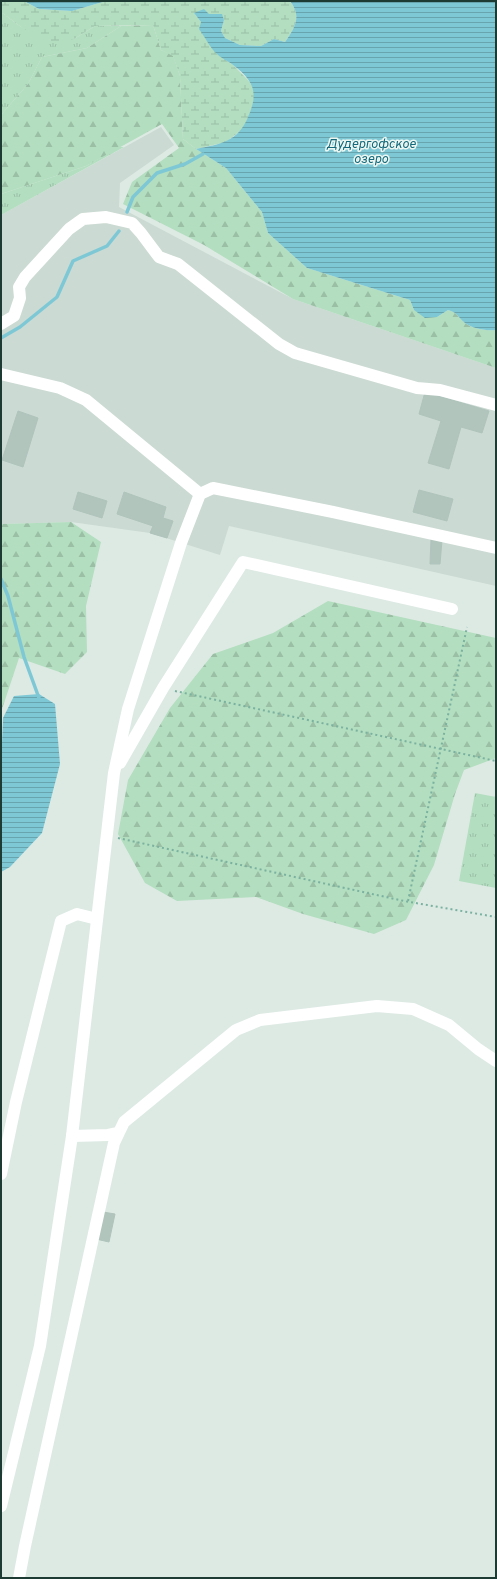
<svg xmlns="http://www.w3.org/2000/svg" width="497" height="1579" font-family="Overpass,sans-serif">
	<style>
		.built { fill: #cbdad3 }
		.grass { fill: url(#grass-tufts) }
		.forest { fill: url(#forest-firs) }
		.wetland { fill: url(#wetland-marsh) }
		.water { fill: url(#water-rules) }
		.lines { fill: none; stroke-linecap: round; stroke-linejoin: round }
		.stream { stroke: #7ec8d6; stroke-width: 3.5 }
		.building { fill: #b2c5bd; stroke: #afc4bc }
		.path { stroke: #7ab1a0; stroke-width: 2; stroke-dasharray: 2 3; stroke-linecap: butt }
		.minor { stroke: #fff; stroke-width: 12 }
		.labels { text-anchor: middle; stroke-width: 3; stroke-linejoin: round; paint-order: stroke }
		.water-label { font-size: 13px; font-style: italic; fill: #13697b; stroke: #edf7f2 }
	</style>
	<defs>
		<pattern id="grass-tufts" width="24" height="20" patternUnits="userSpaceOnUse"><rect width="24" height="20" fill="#b3debf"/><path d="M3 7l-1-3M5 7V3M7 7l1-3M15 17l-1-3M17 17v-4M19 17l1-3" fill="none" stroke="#9abfa5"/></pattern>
		<pattern id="forest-firs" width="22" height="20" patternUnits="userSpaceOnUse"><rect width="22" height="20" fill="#b3debf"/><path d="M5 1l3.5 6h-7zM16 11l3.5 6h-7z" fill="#9abfa5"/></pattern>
		<pattern id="wetland-marsh" width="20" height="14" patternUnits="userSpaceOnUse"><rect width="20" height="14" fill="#b3debf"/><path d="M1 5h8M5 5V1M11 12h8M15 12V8" fill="none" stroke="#9abfa5"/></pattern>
		<pattern id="water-rules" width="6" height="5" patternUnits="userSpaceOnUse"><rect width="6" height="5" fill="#7ec8d6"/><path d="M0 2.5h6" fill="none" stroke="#67a4ae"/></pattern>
	</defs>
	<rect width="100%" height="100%" fill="#ddeae4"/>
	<path class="built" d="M 161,127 L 174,145 L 120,183 L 119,207 L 293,299 L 496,368 L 496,586 L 229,526 L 220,555 L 150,533 L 71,522 L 1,524 L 1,215 Z"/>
	<g class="grass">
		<path d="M 1,12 L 21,27 L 74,39 L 95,26 L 121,26 L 87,48 L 42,57 L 28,84 L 1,115 Z"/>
		<path d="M 119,147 L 124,147 L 1,215 L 1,194 L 86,166 Z"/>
		<path d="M 475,793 L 496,797 L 496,888 L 459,881 Z"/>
	</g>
	<g class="forest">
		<path d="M 153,25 L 161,50 L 173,55 L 180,76 L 183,139 L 196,149 L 226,168 L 262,212 L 268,233 L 307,268 L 410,300 L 414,310 L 437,317 L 448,310 C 459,313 457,317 465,323 C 473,329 487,331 496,330 L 496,368 L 293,299 L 204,245 L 123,204 L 132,182 L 179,148 L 162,124 L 86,166 L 1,194 L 1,115 L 28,84 L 42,57 L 87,48 L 121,26 Z"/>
		<path d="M 71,522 L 101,542 L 86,606 L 87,652 L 65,674 L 19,658 L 1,712 L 1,524 Z"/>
		<path d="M 328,601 L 496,638 L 496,758 L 464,770 L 455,794 L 434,865 L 406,920 L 374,934 L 303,914 L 256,897 L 177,901 L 145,883 L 118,834 L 128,780 L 170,708 L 213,654 L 273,633 Z"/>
	</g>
	<path class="wetland" d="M 1,1 L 24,1 L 39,9 L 72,11 L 106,1 L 290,1 C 302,16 295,28 285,42 L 274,39 L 261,46 L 240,45 L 225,38 L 221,31 L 224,20 L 222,15 L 194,13 L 201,22 L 217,54 L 233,65 L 249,81 L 254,89 L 254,104 L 244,128 L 226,142 L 196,149 L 183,139 L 180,76 L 173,56 L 161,50 L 153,25 L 95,26 L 74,39 L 49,43 L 21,27 L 1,12 Z"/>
	<g class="water">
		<path d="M 24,1 L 106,1 L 72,11 L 39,9 Z"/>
		<path d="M 290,1 L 496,1 L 496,330 C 487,331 473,329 465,323 C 457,317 459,313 448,310 L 437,317 L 425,318 L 414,310 L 410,300 L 307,268 L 268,233 L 262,212 L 226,168 L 196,149 C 220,144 238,142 248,117 C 259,93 254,81 233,65 C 228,61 222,59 217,54 C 210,48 205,37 199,29 L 201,22 L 194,13 L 204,9 L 209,14 L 222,14 L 224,20 L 221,31 L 225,38 L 240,45 L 261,46 L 274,39 L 285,42 C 295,28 302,16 290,1 Z"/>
		<path d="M 39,694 L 55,704 L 60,764 L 42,833 L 10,867 L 1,872 L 1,768 L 3,718 L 14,696 Z"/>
	</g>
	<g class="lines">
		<g class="stream">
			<path d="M 127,212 L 133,197 L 157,173 L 185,164 L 203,154"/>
			<path d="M 1,338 L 20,327 L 57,297 L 73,261 L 107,246 L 119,231"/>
			<path d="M 1,579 L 8,596 L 24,657 L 39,698"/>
		</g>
	</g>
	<g class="building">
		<path d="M 425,392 L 489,411 L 482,433 L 461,427 L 449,469 L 428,463 L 441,421 L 419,414 Z"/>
		<path d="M 18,411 L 38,418 L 23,467 L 2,460 Z"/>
		<path d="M 419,490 L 453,499 L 447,521 L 413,512 Z"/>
		<path d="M 78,492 L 107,501 L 102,518 L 73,509 Z"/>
		<path d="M 124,492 L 166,507 L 163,518 L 173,521 L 167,538 L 150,533 L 153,526 L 117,514 Z"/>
		<path d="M 431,539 L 442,540 L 440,564 L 430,564 Z"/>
		<path d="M 103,1212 L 115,1214 L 109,1242 L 96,1239 Z"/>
	</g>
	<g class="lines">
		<g class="path">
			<path d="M 175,691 L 496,761"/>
			<path d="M 118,838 L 404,901 L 496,917"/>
			<path d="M 408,901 L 467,627"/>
		</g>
		<g class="minor">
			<path d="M 1,324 L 14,316 L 20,298 L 19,287 L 25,277 L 69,229 L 83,219 L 106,217 L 132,223 L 141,233 L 159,257 L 178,264 L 279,344 L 295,353 L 417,388 L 440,390 L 496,405"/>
			<path d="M 1,374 L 60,388 L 86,400 L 200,494"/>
			<path d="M 120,763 L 163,688 L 243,562 L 452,609"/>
			<path d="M 72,1136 L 108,1135 L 118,1133"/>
			<path d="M 1,1174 L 16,1102 L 61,921 L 77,914 L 97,919"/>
			<path d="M 1,1506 L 40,1346 L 72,1136 L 114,773 L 128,709 L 181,543 L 200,494 L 213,488 L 333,512 L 496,548"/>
			<path d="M 19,1578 L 25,1546 L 114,1143 L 124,1122 L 236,1030 L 260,1020 L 377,1006 L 413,1009 L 449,1025 L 478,1049 L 496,1061"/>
		</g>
	</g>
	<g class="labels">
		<g class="water-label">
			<text x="371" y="148">Дудергофское<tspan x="371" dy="15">озеро</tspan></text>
		</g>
	</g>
	<rect width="497" height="1579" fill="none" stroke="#1d3b33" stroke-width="4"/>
</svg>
